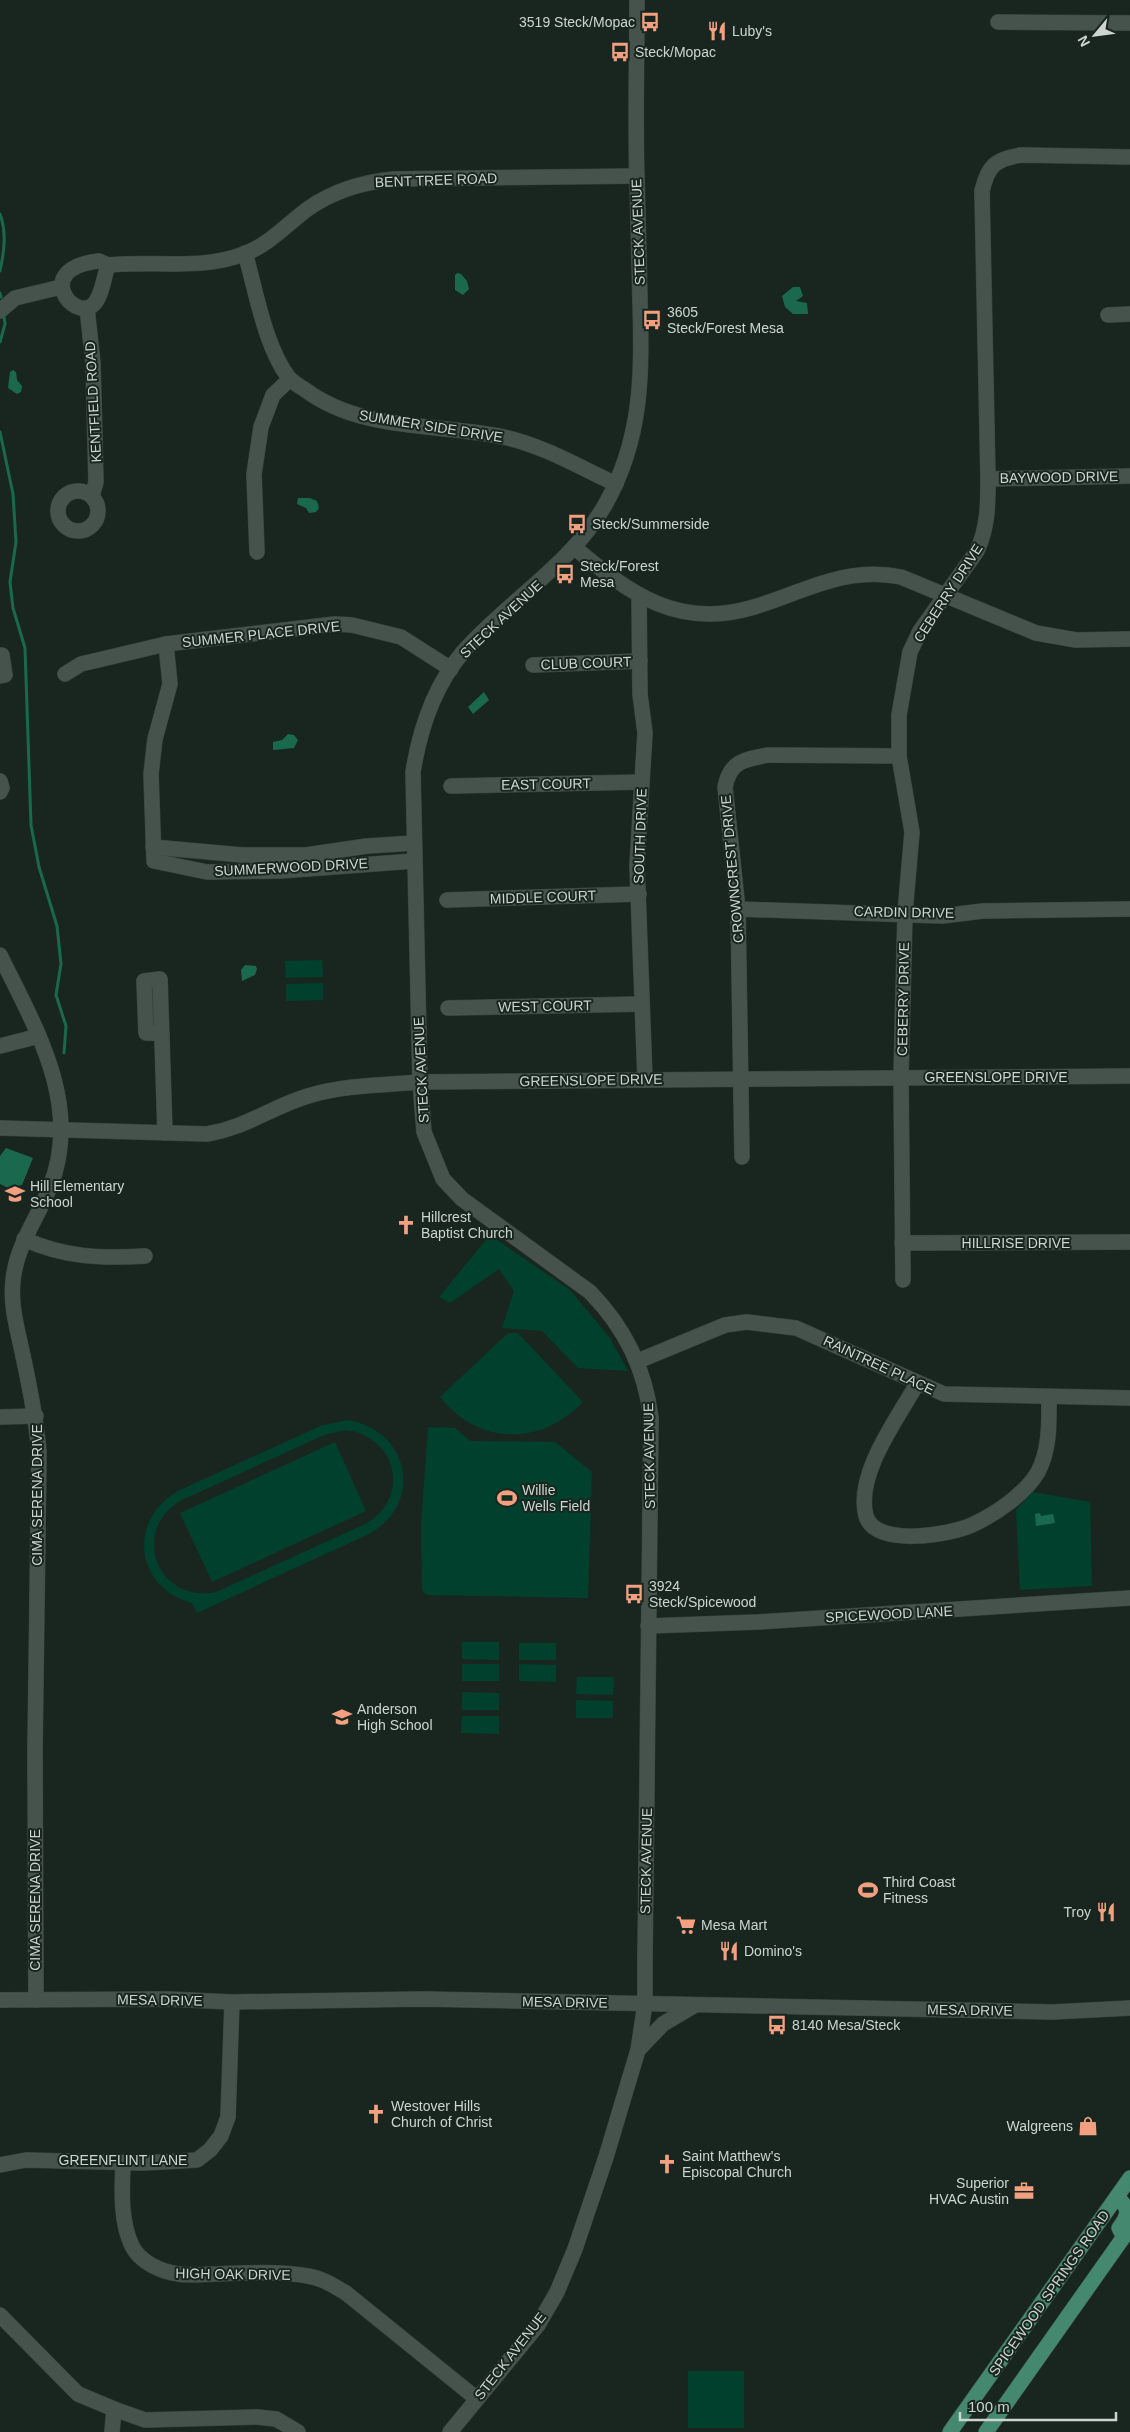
<svg xmlns="http://www.w3.org/2000/svg" width="1130" height="2432" font-family="Arial,sans-serif">
	<style>
		.green { fill: #00402d; fill-rule: evenodd }
		.water { fill: #1a694f }
		.lines { fill: none; stroke-linecap: round; stroke-linejoin: round }
		.stream { stroke: #1a694f; stroke-width: 3 }
		.minor-casing { stroke: #38423e; stroke-width: 16 }
		.major-casing { stroke: #38423e; stroke-width: 16 }
		.minor { stroke: #45534c; stroke-width: 15 }
		.major { stroke: #44886f; stroke-width: 15 }
		.labels { text-anchor: middle; stroke-width: 4; stroke-linejoin: round; paint-order: stroke }
		.poi-label { font-size: 14px; fill: #ccd5d1; stroke: #192620; text-anchor: start }
		.street-label { font-size: 14px; fill: #ccd5d1; stroke: #192620 }
	</style>
	<rect width="100%" height="100%" fill="#192620"/>
	<g class="green">
		<path d="M 322,960 L 323,977 L 286,978 L 285,961 Z"/>
		<path d="M 323,983 L 323,1000 L 286,1001 L 286,984 Z"/>
		<path d="M 490,1235 L 570,1290 L 610,1338 L 628,1371 L 578,1368 L 542,1331 L 502,1328 L 514,1291 L 499,1269 L 450,1303 L 439,1297 Z"/>
		<path d="M 508,1333 L 518,1333 L 583,1402 C 540,1446 479,1446 440,1397 Z"/>
		<path d="M 347,1420 C 409,1429 425,1503 369,1534 L 197,1613 L 192,1603 C 135,1588 127,1520 178,1491 L 320,1426 ZM 346,1430 C 398,1437 411,1499 365,1524 L 216,1592 C 157,1604 129,1529 182,1500 L 324,1435 Z"/>
		<path d="M 428,1427 L 455,1428 L 470,1441 L 555,1442 L 592,1472 L 588,1598 L 427,1595 L 422,1590 L 421,1525 Z"/>
		<path d="M 335,1442 L 366,1511 L 212,1582 L 180,1513 Z"/>
		<path d="M 1033,1492 L 1090,1502 L 1092,1586 L 1020,1590 L 1016,1510 Z"/>
		<path d="M 462,1642 L 499,1642 L 499,1660 L 462,1659 Z"/>
		<rect x="519" y="1643" width="37" height="17"/>
		<rect x="462" y="1664" width="37" height="17"/>
		<path d="M 519,1664 L 556,1665 L 556,1682 L 519,1681 Z"/>
		<path d="M 577,1677 L 614,1677 L 613,1695 L 576,1694 Z"/>
		<path d="M 462,1692 L 499,1693 L 499,1710 L 462,1710 Z"/>
		<path d="M 576,1700 L 613,1701 L 613,1718 L 576,1718 Z"/>
		<path d="M 462,1716 L 499,1716 L 499,1734 L 461,1733 Z"/>
		<rect x="688" y="2371" width="56" height="57"/>
	</g>
	<g class="water">
		<path d="M 457,273 L 461,274 L 467,281 L 469,289 L 463,295 L 455,290 L 455,275 Z"/>
		<path d="M 793,287 L 800,287 L 803,296 L 796,301 L 807,303 L 808,314 L 793,314 L 785,307 L 782,296 Z"/>
		<path d="M 13,370 L 16,372 L 17,380 L 22,386 L 21,392 L 17,394 L 8,388 L 10,372 Z"/>
		<path d="M 298,498 L 310,498 L 317,501 L 319,508 L 316,512 L 309,513 L 306,508 L 297,504 Z"/>
		<path d="M 484,692 L 489,700 L 473,714 L 468,707 Z"/>
		<path d="M 288,734 L 294,735 L 298,740 L 294,748 L 273,750 L 273,742 L 282,740 Z"/>
		<path d="M 245,965 L 256,966 L 257,969 L 255,975 L 242,981 L 241,970 Z"/>
		<path d="M 6,1148 L 33,1158 L 22,1185 L 8,1188 L 0,1184 L 0,1156 Z"/>
		<path d="M 1040,1513 L 1041,1516 L 1053,1514 L 1055,1523 L 1036,1526 L 1035,1514 Z"/>
	</g>
	<g class="lines">
		<g class="stream">
			<path d="M 0,214 C 7,232 4,252 0,271"/>
			<path d="M 0,293 L 1,297"/>
			<path d="M 0,342 L 5,324 L 4,316"/>
			<path d="M 0,432 L 13,494 L 16,542 L 10,582 L 13,608 L 25,648 L 31,825 L 39,867 L 57,926 L 61,964 L 56,995 L 66,1026 L 64,1053"/>
		</g>
		<defs>
			<g id="minor">
				<path d="M 998,22 L 1130,23"/>
				<path d="M 245,253 C 256,291 265,347 289,378 C 293,382 299,386 304,389 C 361,432 437,423 504,437 C 544,446 579,467 616,484"/>
				<path d="M 99,261 L 108,265 C 104,276 102,297 93,305 C 73,322 32,268 99,261 Z"/>
				<path d="M 108,265 C 155,260 198,271 244,254 C 269,245 288,223 309,208 C 335,190 363,182 394,179 L 637,176"/>
				<path d="M 87,308 L 93,363 L 96,482 L 92,496"/>
				<path d="M 0,311 L 15,298 L 61,287"/>
				<path d="M 1108,315 L 1130,314"/>
				<path d="M 988,479 L 1130,476"/>
				<circle cx="78" cy="511" r="20"/>
				<path d="M 575,548 C 630,594 679,630 754,607 C 771,602 788,595 805,589 C 838,577 866,570 901,577 L 1036,633 L 1076,640 L 1130,639"/>
				<path d="M 257,552 L 254,474 L 261,427 L 273,395 L 290,379"/>
				<path d="M 639,595 L 640,694 L 645,733 L 637,865 L 645,1079"/>
				<path d="M 166,644 L 170,684 L 155,739 L 151,774 L 154,861 L 207,872 L 280,871 L 414,861"/>
				<path d="M 0,656 L 2,655 L 5,675 L 0,676"/>
				<path d="M 533,665 L 640,661"/>
				<path d="M 65,674 L 81,664 L 166,644 L 335,624 L 352,625 L 401,637 L 451,669"/>
				<path d="M 0,781 L 2,788 L 0,792"/>
				<path d="M 451,786 L 642,782"/>
				<path d="M 153,847 L 242,855 L 306,855 L 367,846 L 414,843"/>
				<path d="M 447,900 L 639,894"/>
				<path d="M 738,909 L 942,916 L 983,911 L 1130,909"/>
				<path d="M 0,955 C 35,1027 83,1105 50,1187 C 37,1219 16,1246 13,1281 C 10,1306 18,1331 23,1356 C 30,1388 36,1419 39,1452 L 35,1750 L 36,2000"/>
				<path d="M 448,1008 L 642,1004"/>
				<path d="M 162,1033 L 146,1033 L 144,981 L 160,979 L 165,1133"/>
				<path d="M 0,1046 L 39,1036"/>
				<path d="M 0,1128 L 207,1134 C 248,1127 271,1107 308,1096 C 344,1085 383,1085 420,1082 L 1130,1076"/>
				<path d="M 742,1157 L 738,909 L 725,787 C 730,761 745,759 769,755 L 899,756"/>
				<path d="M 24,1239 C 63,1257 102,1259 145,1256"/>
				<path d="M 902,1243 L 1130,1242"/>
				<path d="M 903,1280 L 901,1077 L 905,913 L 912,832 L 899,756 L 899,715 L 910,652 L 920,631 L 977,551 C 988,527 988,504 988,479 L 982,191 C 988,165 996,159 1021,155 L 1130,157"/>
				<path d="M 638,1361 L 725,1325 L 747,1322 L 796,1328 L 944,1394 L 1130,1398"/>
				<path d="M 917,1384 C 897,1419 855,1475 866,1516 C 875,1548 952,1535 974,1524 C 997,1513 1025,1494 1038,1472 C 1050,1449 1049,1423 1049,1398"/>
				<path d="M 0,1417 L 36,1416"/>
				<path d="M 648,1626 L 758,1622 L 1130,1598"/>
				<path d="M 0,2000 L 167,1999 L 232,2002 L 422,1999 L 1053,2012 L 1130,2008"/>
				<path d="M 639,2049 L 663,2024 L 695,2005"/>
				<path d="M 123,2163 C 122,2189 120,2221 132,2246 C 140,2262 161,2272 179,2274 C 191,2276 204,2274 217,2274 C 247,2273 278,2271 308,2276 C 322,2278 334,2286 346,2293 L 477,2399"/>
				<path d="M 0,2165 L 26,2160 L 143,2163 L 197,2160 L 210,2150 L 221,2136 L 228,2117 L 232,2002"/>
				<path d="M 0,2315 L 78,2394 L 114,2409 L 145,2420 L 257,2417 L 276,2419 L 298,2432"/>
				<path d="M 112,2432 L 114,2409"/>
				<path d="M 450,2432 L 538,2325 L 557,2292 L 575,2249 L 606,2157 L 638,2050 L 645,2004 L 645,1960 L 651,1418 C 645,1368 625,1328 590,1292 L 462,1199 L 443,1179 L 424,1132 L 420,1082 L 413,772 C 420,728 434,686 463,652 C 509,600 570,566 605,505 C 643,438 642,373 640,299 C 639,259 638,219 637,179 C 635,119 637,60 637,0"/>
			</g>
			<g id="major">
				<path d="M 1117,2197 C 1130,2208 1129,2215 1119,2228 L 1123,2236"/>
				<path d="M 950,2432 L 1130,2178"/>
				<path d="M 986,2432 L 1130,2228"/>
			</g>
		</defs>
		<use href="#minor" class="minor-casing"/>
		<use href="#major" class="major-casing"/>
		<use href="#minor" class="minor"/>
		<use href="#major" class="major"/>
	</g>
	<defs>
		<symbol id="bus-bare" viewBox="-9 -9 18 18"><path d="M-5-6H5V4H4V6H2V4H-2V6H-4V4H-5ZM-3.5-4V0h7V-4ZM-3.5 1.2v1.5H-2V1.2ZM2 1.2v1.5H3.5V1.2Z" fill="#f2a080" stroke="#192620" stroke-width="2.5" paint-order="stroke"/></symbol>
		<symbol id="restaurant-bare" viewBox="-9 -9 18 18"><path d="M-5-6h1v4h1v-4h1v4h1v-4h1v5L-1.5 .5V6h-2V.5L-5-1ZM5-6V6H3V1.5H1.5Q1.5-4 5-6Z" fill="#f2a080" stroke="#192620" stroke-width="2.5" paint-order="stroke"/></symbol>
		<symbol id="school-bare" viewBox="-9 -9 18 18"><path d="M0-5L7-2L0 1L-7-2ZM-4 1L0 2.5L4 1V4Q0 6-4 4Z" fill="#f2a080" stroke="#192620" stroke-width="2.5" paint-order="stroke"/></symbol>
		<symbol id="church-bare" viewBox="-9 -9 18 18"><path d="M-1.2-6h2.4v3.5h3.3v2.4h-3.3V6h-2.4V-.1h-3.3v-2.4h3.3Z" fill="#f2a080" stroke="#192620" stroke-width="2.5" paint-order="stroke"/></symbol>
		<symbol id="stadium-bare" viewBox="-9 -9 18 18"><path d="M0-5a6.5 5 0 1 0 0 10a6.5 5 0 1 0 0-10ZM-3.5-1.8h7v3.6h-7Z" fill="#f2a080" stroke="#192620" stroke-width="2.5" paint-order="stroke"/></symbol>
		<symbol id="supermarket-bare" viewBox="-9 -9 18 18"><path d="M-6-5.5h2.5l.6 2H6L4.5 2H-2.5L-4.4-4H-6ZM-1.5 3.2a1.3 1.3 0 1 0 .1 0ZM3 3.2a1.3 1.3 0 1 0 .1 0Z" fill="#f2a080" stroke="#192620" stroke-width="2.5" paint-order="stroke"/></symbol>
		<symbol id="shop-bare" viewBox="-9 -9 18 18"><path d="M-5-2.5h2.3a2.7 3.5 0 0 1 5.4 0H5L5.5 6h-11ZM-1.5-2.5h3a1.5 2.3 0 0 0-3 0Z" fill="#f2a080" stroke="#192620" stroke-width="2.5" paint-order="stroke"/></symbol>
		<symbol id="office-bare" viewBox="-9 -9 18 18"><path d="M-6-3h4V-5.5h4V-3h4V5H-6ZM-1-4.5V-3h2v-1.5ZM-6 0V1H6V0Z" fill="#f2a080" stroke="#192620" stroke-width="2.5" paint-order="stroke"/></symbol>
	</defs>
	<g fill-rule="evenodd">
		<use href="#bus-bare" x="636" y="8" width="28" height="28"/>
		<use href="#restaurant-bare" x="703" y="17" width="28" height="28"/>
		<use href="#bus-bare" x="606" y="38" width="28" height="28"/>
		<use href="#bus-bare" x="638" y="306" width="28" height="28"/>
		<use href="#bus-bare" x="563" y="510" width="28" height="28"/>
		<use href="#bus-bare" x="551" y="560" width="28" height="28"/>
		<use href="#school-bare" x="1" y="1180" width="28" height="28"/>
		<use href="#church-bare" x="392" y="1211" width="28" height="28"/>
		<use href="#stadium-bare" x="493" y="1484" width="28" height="28"/>
		<use href="#bus-bare" x="620" y="1580" width="28" height="28"/>
		<use href="#school-bare" x="328" y="1703" width="28" height="28"/>
		<use href="#stadium-bare" x="854" y="1876" width="28" height="28"/>
		<use href="#restaurant-bare" x="1092" y="1898" width="28" height="28"/>
		<use href="#supermarket-bare" x="672" y="1911" width="28" height="28"/>
		<use href="#restaurant-bare" x="715" y="1937" width="28" height="28"/>
		<use href="#bus-bare" x="763" y="2011" width="28" height="28"/>
		<use href="#church-bare" x="362" y="2100" width="28" height="28"/>
		<use href="#shop-bare" x="1074" y="2112" width="28" height="28"/>
		<use href="#church-bare" x="653" y="2150" width="28" height="28"/>
		<use href="#office-bare" x="1010" y="2177" width="28" height="28"/>
	</g>
	<g class="labels">
		<g class="poi-label">
			<text x="635" y="27" text-anchor="end">3519 Steck/Mopac</text>
			<text x="732" y="36">Luby's</text>
			<text x="635" y="57">Steck/Mopac</text>
			<text x="667" y="317">3605<tspan x="667" dy="16">Steck/Forest Mesa</tspan></text>
			<text x="592" y="529">Steck/Summerside</text>
			<text x="580" y="571">Steck/Forest<tspan x="580" dy="16">Mesa</tspan></text>
			<text x="30" y="1191">Hill Elementary<tspan x="30" dy="16">School</tspan></text>
			<text x="421" y="1222">Hillcrest<tspan x="421" dy="16">Baptist Church</tspan></text>
			<text x="522" y="1495">Willie<tspan x="522" dy="16">Wells Field</tspan></text>
			<text x="649" y="1591">3924<tspan x="649" dy="16">Steck/Spicewood</tspan></text>
			<text x="357" y="1714">Anderson<tspan x="357" dy="16">High School</tspan></text>
			<text x="883" y="1887">Third Coast<tspan x="883" dy="16">Fitness</tspan></text>
			<text x="1091" y="1917" text-anchor="end">Troy</text>
			<text x="701" y="1930">Mesa Mart</text>
			<text x="744" y="1956">Domino's</text>
			<text x="792" y="2030">8140 Mesa/Steck</text>
			<text x="391" y="2111">Westover Hills<tspan x="391" dy="16">Church of Christ</tspan></text>
			<text x="1073" y="2131" text-anchor="end">Walgreens</text>
			<text x="682" y="2161">Saint Matthew's<tspan x="682" dy="16">Episcopal Church</tspan></text>
			<text x="1009" y="2188" text-anchor="end">Superior<tspan x="1009" dy="16">HVAC Austin</tspan></text>
		</g>
		<g class="street-label">
			<text transform="translate(436 180) rotate(-2)" y="5">BENT TREE ROAD</text>
			<text transform="translate(638 232) rotate(-92)" y="5">STECK AVENUE</text>
			<text transform="translate(93 402) rotate(-93)" y="5">KENTFIELD ROAD</text>
			<text transform="translate(431 426) rotate(9)" y="5">SUMMER SIDE DRIVE</text>
			<text transform="translate(1059 477) rotate(-1)" y="5">BAYWOOD DRIVE</text>
			<text transform="translate(948 593) rotate(-57)" y="5">CEBERRY DRIVE</text>
			<text transform="translate(501 619) rotate(-43)" y="5">STECK AVENUE</text>
			<text transform="translate(261 634) rotate(-6)" y="5">SUMMER PLACE DRIVE</text>
			<text transform="translate(586 663) rotate(-2)" y="5">CLUB COURT</text>
			<text transform="translate(546 784) rotate(-1)" y="5">EAST COURT</text>
			<text transform="translate(640 836) rotate(-88)" y="5">SOUTH DRIVE</text>
			<text transform="translate(291 867) rotate(-3)" y="5">SUMMERWOOD DRIVE</text>
			<text transform="translate(732 869) rotate(-95)" y="5">CROWNCREST DRIVE</text>
			<text transform="translate(543 897) rotate(-2)" y="5">MIDDLE COURT</text>
			<text transform="translate(904 912) rotate(1)" y="5">CARDIN DRIVE</text>
			<text transform="translate(903 999) rotate(-89)" y="5">CEBERRY DRIVE</text>
			<text transform="translate(545 1006) rotate(-1)" y="5">WEST COURT</text>
			<text transform="translate(421 1070) rotate(-93)" y="5">STECK AVENUE</text>
			<text x="996" y="1082">GREENSLOPE DRIVE</text>
			<text transform="translate(591 1080) rotate(-1)" y="5">GREENSLOPE DRIVE</text>
			<text x="1016" y="1248">HILLRISE DRIVE</text>
			<text transform="translate(879 1365) rotate(25)" y="5">RAINTREE PLACE</text>
			<text transform="translate(649 1456) rotate(-91)" y="5">STECK AVENUE</text>
			<text transform="translate(37 1495) rotate(-90)" y="5">CIMA SERENA DRIVE</text>
			<text transform="translate(889 1614) rotate(-3)" y="5">SPICEWOOD LANE</text>
			<text transform="translate(646 1861) rotate(-89)" y="5">STECK AVENUE</text>
			<text transform="translate(35 1900) rotate(-90)" y="5">CIMA SERENA DRIVE</text>
			<text transform="translate(160 2000) rotate(1)" y="5">MESA DRIVE</text>
			<text transform="translate(565 2002) rotate(1)" y="5">MESA DRIVE</text>
			<text transform="translate(970 2010) rotate(1)" y="5">MESA DRIVE</text>
			<text x="123" y="2165">GREENFLINT LANE</text>
			<text transform="translate(233 2274) rotate(1)" y="5">HIGH OAK DRIVE</text>
			<text transform="translate(1049 2293) rotate(-55)" y="5">SPICEWOOD SPRINGS ROAD</text>
			<text transform="translate(510 2356) rotate(-52)" y="5">STECK AVENUE</text>
		</g>
	</g>
	<g transform="translate(1095 35) rotate(241)" stroke="#192620" stroke-width="4" paint-order="stroke">
	<path d="M0-4L9 19L0 12L-9 19Z" fill="#ccd5d1"/>
	<text y="-8" font-size="14" font-weight="bold" text-anchor="middle" fill="#ccd5d1">N</text>
	</g>
	<path d="M960 2412v8h156v-8" fill="none" stroke="#ccd5d1" stroke-width="2.5"/>
	<text x="968" y="2412" font-size="15" fill="#ccd5d1" stroke="#192620" stroke-width="4" paint-order="stroke">100 m</text>
</svg>
